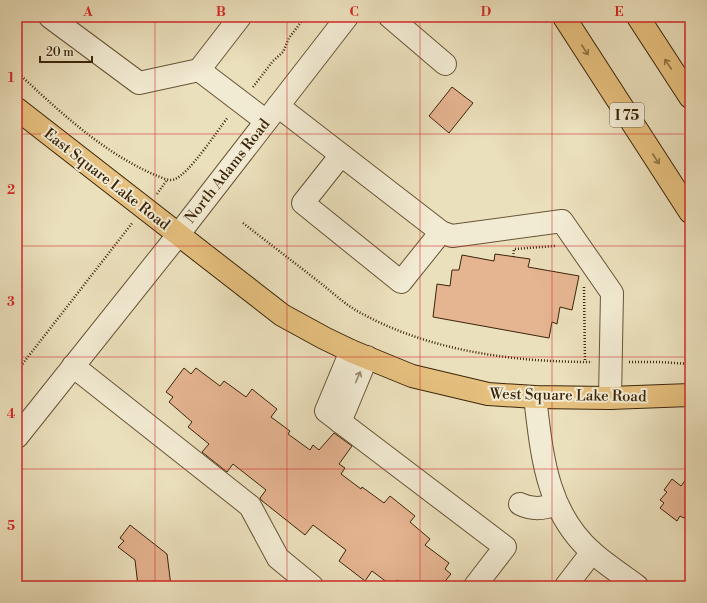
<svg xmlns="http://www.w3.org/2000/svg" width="707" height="603" font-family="'Libre Bodoni',serif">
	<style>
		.building { fill: #e5b491; stroke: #3c250b }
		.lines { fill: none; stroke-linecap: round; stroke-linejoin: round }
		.minor-casing { stroke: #685437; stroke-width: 24 }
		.major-casing { stroke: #3c250b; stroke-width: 24 }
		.highway-casing { stroke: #3c250b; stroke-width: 24 }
		.path { stroke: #3c250b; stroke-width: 2.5; stroke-dasharray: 1 2; stroke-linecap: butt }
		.minor { stroke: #f2ebd3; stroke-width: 22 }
		.major { stroke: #e6c07e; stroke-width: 22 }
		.highway { stroke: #e6c07e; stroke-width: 22 }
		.oneway { stroke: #917244 }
		.oneway2 { stroke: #97886f }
		.grid { fill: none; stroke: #d62828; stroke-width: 1; stroke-opacity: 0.55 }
		.labels { text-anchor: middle; stroke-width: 4; stroke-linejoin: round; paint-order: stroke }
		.shield { fill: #f2ebd3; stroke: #736047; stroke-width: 1 }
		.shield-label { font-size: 14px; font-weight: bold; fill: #3c250b }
		.street-label { font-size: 15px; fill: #3c250b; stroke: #f2ebd3 }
		.neatline { fill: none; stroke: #d62828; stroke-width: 1.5 }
		.grid-label { font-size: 13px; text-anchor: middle; font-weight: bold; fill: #d62828 }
	</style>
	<rect width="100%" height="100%" fill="#ebe0bc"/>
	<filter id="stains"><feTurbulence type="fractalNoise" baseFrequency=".005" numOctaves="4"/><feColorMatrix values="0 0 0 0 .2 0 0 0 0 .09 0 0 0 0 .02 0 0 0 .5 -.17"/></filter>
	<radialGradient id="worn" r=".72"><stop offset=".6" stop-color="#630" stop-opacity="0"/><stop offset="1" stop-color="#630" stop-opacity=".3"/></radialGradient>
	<g class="building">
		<path d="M 452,87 L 473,103 L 449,133 L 429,116 Z"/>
		<path d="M 495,254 L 530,259 L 528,267 L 579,276 L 572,310 L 560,307 L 557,324 L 552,322 L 549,338 L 433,317 L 437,284 L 450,286 L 452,270 L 459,270 L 462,255 L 494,261 Z"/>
		<path d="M 184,368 L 191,374 L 196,368 L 220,386 L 224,381 L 246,397 L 252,389 L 277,409 L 271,417 L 290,431 L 288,434 L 310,450 L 313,445 L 319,450 L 334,433 L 352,446 L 339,464 L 345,468 L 341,474 L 361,489 L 362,487 L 384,503 L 390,496 L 415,516 L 410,522 L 430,539 L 425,545 L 449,563 L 445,569 L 451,574 L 441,586 L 405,586 L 397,580 L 392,586 L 372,571 L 365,581 L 339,561 L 346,550 L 313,525 L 305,535 L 261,500 L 260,498 L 266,490 L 233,464 L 227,472 L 202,452 L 209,444 L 188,427 L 192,422 L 169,402 L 173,397 L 166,392 Z"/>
		<path d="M 690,474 L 690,511 L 684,518 L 680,516 L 677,521 L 660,508 L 664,503 L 660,500 L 667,492 L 664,490 L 672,479 L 681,486 Z"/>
		<path d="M 130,525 L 167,554 L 171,586 L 138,586 L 135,560 L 118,547 L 124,541 L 120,538 Z"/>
	</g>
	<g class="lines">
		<defs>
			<g id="minor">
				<path d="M 50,17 L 139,83 L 199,70 L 240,17"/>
				<path d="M 390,17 L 445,64"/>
				<path d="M 199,70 L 266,121"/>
				<path d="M 278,106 L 441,232 L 452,236 L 562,221 L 612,293 L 610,398"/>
				<path d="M 341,155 L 303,203 L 401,282 L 441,232"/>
				<path d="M 351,351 L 326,411 L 505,547 L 475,586"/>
				<path d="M 73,366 L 250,506 L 278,558 L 312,586"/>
				<path d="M 535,397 C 542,455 546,512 593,553 C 607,565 622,575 637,586"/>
				<path d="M 340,422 L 367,357"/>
				<path d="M 17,437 L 178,235 L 347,17"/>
				<path d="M 520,504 C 532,510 544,509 556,504"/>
				<path d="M 566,586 L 592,552"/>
			</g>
			<path id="major" d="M 17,109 L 282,315 L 324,338 L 351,351 L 412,376 L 488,394 L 535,397 L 610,398 L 690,395"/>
			<g id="highway">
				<path d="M 564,17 L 690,212"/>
				<path d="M 638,17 L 690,97"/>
			</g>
		</defs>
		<use href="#minor" class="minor-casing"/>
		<use href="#major" class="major-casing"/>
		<use href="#highway" class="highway-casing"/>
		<g class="path">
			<path d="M 17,72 C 59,111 102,152 155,175 C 161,177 169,182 175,179 C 189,174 218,130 228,117"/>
			<path d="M 253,87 L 273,61 L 283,52 L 289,38 L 305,17"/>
			<path d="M 157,194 L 167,180"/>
			<path d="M 243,223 C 270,244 296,264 323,285 C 334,294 346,305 359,312 C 429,351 513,362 592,362"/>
			<path d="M 513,257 L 514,249 L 555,246"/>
			<path d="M 584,287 L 585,362"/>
			<path d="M 629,362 L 660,362 L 690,364"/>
			<path d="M 17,371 L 133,222"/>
		</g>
		<use href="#minor" class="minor"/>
		<use href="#major" class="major"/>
		<use href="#highway" class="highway"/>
	</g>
	<defs><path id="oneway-shaft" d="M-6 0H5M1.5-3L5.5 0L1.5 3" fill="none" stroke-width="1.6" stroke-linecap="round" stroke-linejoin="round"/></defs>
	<g class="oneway">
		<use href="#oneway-shaft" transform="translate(585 50) rotate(57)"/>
		<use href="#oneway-shaft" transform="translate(668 64) rotate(-124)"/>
		<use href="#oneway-shaft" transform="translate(656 159) rotate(57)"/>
	</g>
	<use class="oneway2" href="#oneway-shaft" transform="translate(358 377) rotate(-67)"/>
	<path class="grid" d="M 155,17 L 155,586M 287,17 L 287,586M 420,17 L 420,586M 552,17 L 552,586M 17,134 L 690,134M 17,246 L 690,246M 17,357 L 690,357M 17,469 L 690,469"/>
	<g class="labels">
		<rect class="shield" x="610" y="103" width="34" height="24" rx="3"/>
		<g class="shield-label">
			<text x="627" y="120">I 75</text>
		</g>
		<g class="street-label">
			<text transform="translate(227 171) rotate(-52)" y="5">North Adams Road</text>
			<text transform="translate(107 179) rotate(38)" y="5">East Square Lake Road</text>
			<text transform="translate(568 395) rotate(1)" y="5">West Square Lake Road</text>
		</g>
	</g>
	<rect width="707" height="603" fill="none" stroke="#ebe0bc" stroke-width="44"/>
	<path d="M40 56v6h52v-6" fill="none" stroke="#3c250b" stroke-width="2"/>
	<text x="46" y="56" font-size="12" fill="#3c250b" stroke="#f2ebd3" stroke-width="3" paint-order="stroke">20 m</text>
	<rect x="22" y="22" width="663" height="559" class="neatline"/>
	<g class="grid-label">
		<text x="88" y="16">A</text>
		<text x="221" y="16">B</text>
		<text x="354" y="16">C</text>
		<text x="486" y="16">D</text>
		<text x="619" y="16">E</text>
		<text x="11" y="82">1</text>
		<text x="11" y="194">2</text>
		<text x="11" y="306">3</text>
		<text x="11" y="418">4</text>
		<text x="11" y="530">5</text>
	</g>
	<rect width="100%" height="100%" filter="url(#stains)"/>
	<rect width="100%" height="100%" fill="url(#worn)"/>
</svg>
